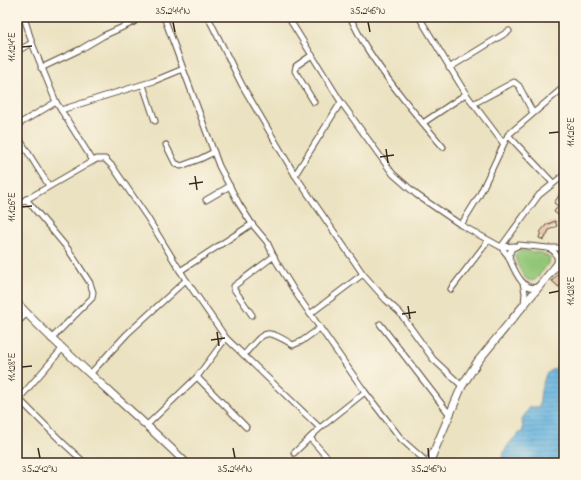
<svg xmlns="http://www.w3.org/2000/svg" width="581" height="480" font-family="'Indie Flower',sans-serif">
	<style>
		.grass { fill: #92c677; stroke: #66784a }
		.water { fill: url(#water-rules); stroke: #506e7e }
		.building { fill: #e0b99b }
		.lines { fill: none; stroke-linecap: round; stroke-linejoin: round }
		.street-casing { stroke: #554636; stroke-width: 7 }
		.secondary-casing { stroke: #554636; stroke-width: 9 }
		.street { stroke: #fff; stroke-width: 5 }
		.secondary { stroke: #fff; stroke-width: 7 }
		.ticks { fill: none; stroke: #3b2a1e; stroke-width: 1.5 }
		.neatline { fill: none; stroke: #3b2a1e; stroke-width: 1.5 }
		.ticks-label { font-size: 10px; text-anchor: middle; fill: #3b2a1e }
	</style>
	<defs>
		<pattern id="water-rules" width="6" height="5" patternUnits="userSpaceOnUse"><rect width="6" height="5" fill="#64b3df"/><path d="M0 2.5h6" fill="none" stroke="#5492b4"/></pattern>
	</defs>
	<rect width="100%" height="100%" fill="#fcf5e5"/>
	<filter id="ink" filterUnits="userSpaceOnUse"><feTurbulence type="fractalNoise" baseFrequency=".025" numOctaves="2"/><feDisplacementMap in="SourceGraphic" scale="8" xChannelSelector="R" yChannelSelector="G"/><feConvolveMatrix kernelMatrix="1 2 1 2 8 2 1 2 1" color-interpolation-filters="sRGB"/></filter>
	<filter id="wash" filterUnits="userSpaceOnUse"><feTurbulence type="fractalNoise" baseFrequency=".012" numOctaves="4" result="noise"/><feDisplacementMap in="SourceGraphic" scale="16" xChannelSelector="R" yChannelSelector="G"/><feGaussianBlur stdDeviation="0.9" result="paint"/><feColorMatrix in="noise" values="0 0 0 0 0 0 0 0 0 0 0 0 0 0 0 0 0 1.4 0 .05"/><feComposite in="paint" operator="in"/></filter>
	<g filter="url(#wash)">
		<rect width="100%" height="100%" fill="#ebe2c1"/>
		<path class="grass" d="M 519,250 L 541,253 L 550,258 L 549,263 L 535,280 C 532,281 531,281 528,280 C 523,278 514,259 515,254 Z"/>
		<path class="water" d="M 564,339 L 564,463 L 500,463 C 504,450 511,438 523,431 L 522,419 L 530,407 L 539,407 L 541,390 L 546,374 L 557,367 L 560,360 L 558,352 Z"/>
		<g id="blocks">
			<g class="building">
				<path d="M 564,188 L 564,219 L 554,212 L 558,206 L 554,203 Z"/>
				<path d="M 555,221 L 557,226 L 549,230 L 544,240 L 539,238 L 541,231 L 546,225 Z"/>
				<path d="M 564,267 L 564,281 L 559,287 L 552,281 Z"/>
			</g>
		</g>
	</g>
	<g filter="url(#ink)">
		<use href="#blocks" fill-opacity="0" stroke="#554636" stroke-width="1"/>
		<g class="lines">
			<defs>
				<g id="street">
					<path d="M 24,17 L 32,43 L 56,102 L 93,161"/>
					<path d="M 164,17 L 219,166 L 239,204 L 252,224 L 267,242 L 276,261 L 297,295 L 365,392 L 402,440 L 428,463"/>
					<path d="M 208,17 L 242,85 L 295,175 L 363,274 L 386,300 L 400,313 L 433,359 L 462,386"/>
					<path d="M 288,17 L 341,102 L 393,174 L 417,195 L 461,225 L 501,247 L 539,195 L 564,175"/>
					<path d="M 350,17 C 355,27 360,37 366,47 C 389,83 416,115 443,147"/>
					<path d="M 419,17 L 466,94 L 503,143"/>
					<path d="M 17,51 L 32,43"/>
					<path d="M 312,55 L 296,66 L 295,71 L 314,102"/>
					<path d="M 41,68 L 81,49 L 103,36 L 134,22"/>
					<path d="M 449,68 L 509,31"/>
					<path d="M 143,85 L 155,121"/>
					<path d="M 473,104 L 514,82 L 519,86 L 533,113"/>
					<path d="M 61,110 L 105,96 L 154,81 L 183,69"/>
					<path d="M 423,123 L 466,94"/>
					<path d="M 17,125 L 56,102"/>
					<path d="M 17,135 L 49,186"/>
					<path d="M 508,135 L 553,183"/>
					<path d="M 166,145 L 175,163 L 181,166 L 200,159 L 214,152"/>
					<path d="M 295,175 L 341,102"/>
					<path d="M 26,199 L 68,249 L 90,283 L 93,292 L 92,298 L 51,339"/>
					<path d="M 206,200 L 230,186"/>
					<path d="M 17,205 L 93,161 L 97,159 L 105,159 L 113,167 L 147,217 L 186,280 L 226,338 L 320,428"/>
					<path d="M 461,225 L 479,196 L 508,135 L 564,87"/>
					<path d="M 549,248 L 564,248"/>
					<path d="M 509,257 L 501,247 L 515,246"/>
					<path d="M 180,271 L 252,224"/>
					<path d="M 523,283 L 525,293 L 524,304"/>
					<path d="M 539,286 C 523,294 514,269 509,258 L 511,249 L 519,245 L 548,248 C 556,251 558,256 557,264"/>
					<path d="M 451,289 L 488,241"/>
					<path d="M 310,314 L 363,274"/>
					<path d="M 252,315 L 234,289 L 234,286 L 274,256"/>
					<path d="M 17,323 L 26,314"/>
					<path d="M 380,324 L 450,415"/>
					<path d="M 244,355 C 265,331 264,327 293,345 L 302,341 L 320,328"/>
					<path d="M 90,374 L 127,334 L 186,280"/>
					<path d="M 197,377 L 246,427"/>
					<path d="M 19,399 L 61,441 L 85,463"/>
					<path d="M 17,401 L 62,349"/>
					<path d="M 146,426 L 197,377 L 226,338"/>
					<path d="M 310,438 L 332,463"/>
					<path d="M 294,453 L 320,428 L 365,392"/>
				</g>
				<g id="secondary">
					<path d="M 17,303 C 70,360 131,408 186,463"/>
					<path d="M 429,463 L 462,386 L 478,361 L 564,256"/>
				</g>
			</defs>
			<use href="#street" class="street-casing"/>
			<use href="#secondary" class="secondary-casing"/>
			<use href="#street" class="street"/>
			<use href="#secondary" class="secondary"/>
		</g>
	</g>
	<path class="ticks" d="M 173,22 L 175,32M 368,22 L 370,32M 22,47 L 32,46M 549,133 L 559,132M 386,149 L 388,163M 380,157 L 394,155M 195,176 L 197,190M 189,184 L 203,182M 22,207 L 32,206M 549,293 L 559,291M 408,306 L 410,319M 402,314 L 416,312M 217,332 L 219,346M 211,340 L 225,338M 22,367 L 32,366M 38,448 L 40,458M 233,448 L 235,458M 428,448 L 429,458"/>
	<rect width="581" height="480" fill="none" stroke="#fcf5e5" stroke-width="44"/>
	<rect x="22" y="22" width="537" height="436" class="neatline"/>
	<g class="ticks-label">
		<text x="173" y="14">35.244°N</text>
		<text x="368" y="14">35.246°N</text>
		<text transform="translate(11 47) rotate(-90)" y="4">11.124°E</text>
		<text transform="translate(570 132) rotate(-90)" y="4">11.126°E</text>
		<text transform="translate(11 207) rotate(-90)" y="4">11.126°E</text>
		<text transform="translate(570 291) rotate(-90)" y="4">11.128°E</text>
		<text transform="translate(11 367) rotate(-90)" y="4">11.128°E</text>
		<text x="40" y="472">35.242°N</text>
		<text x="235" y="472">35.244°N</text>
		<text x="429" y="472">35.246°N</text>
	</g>
</svg>
